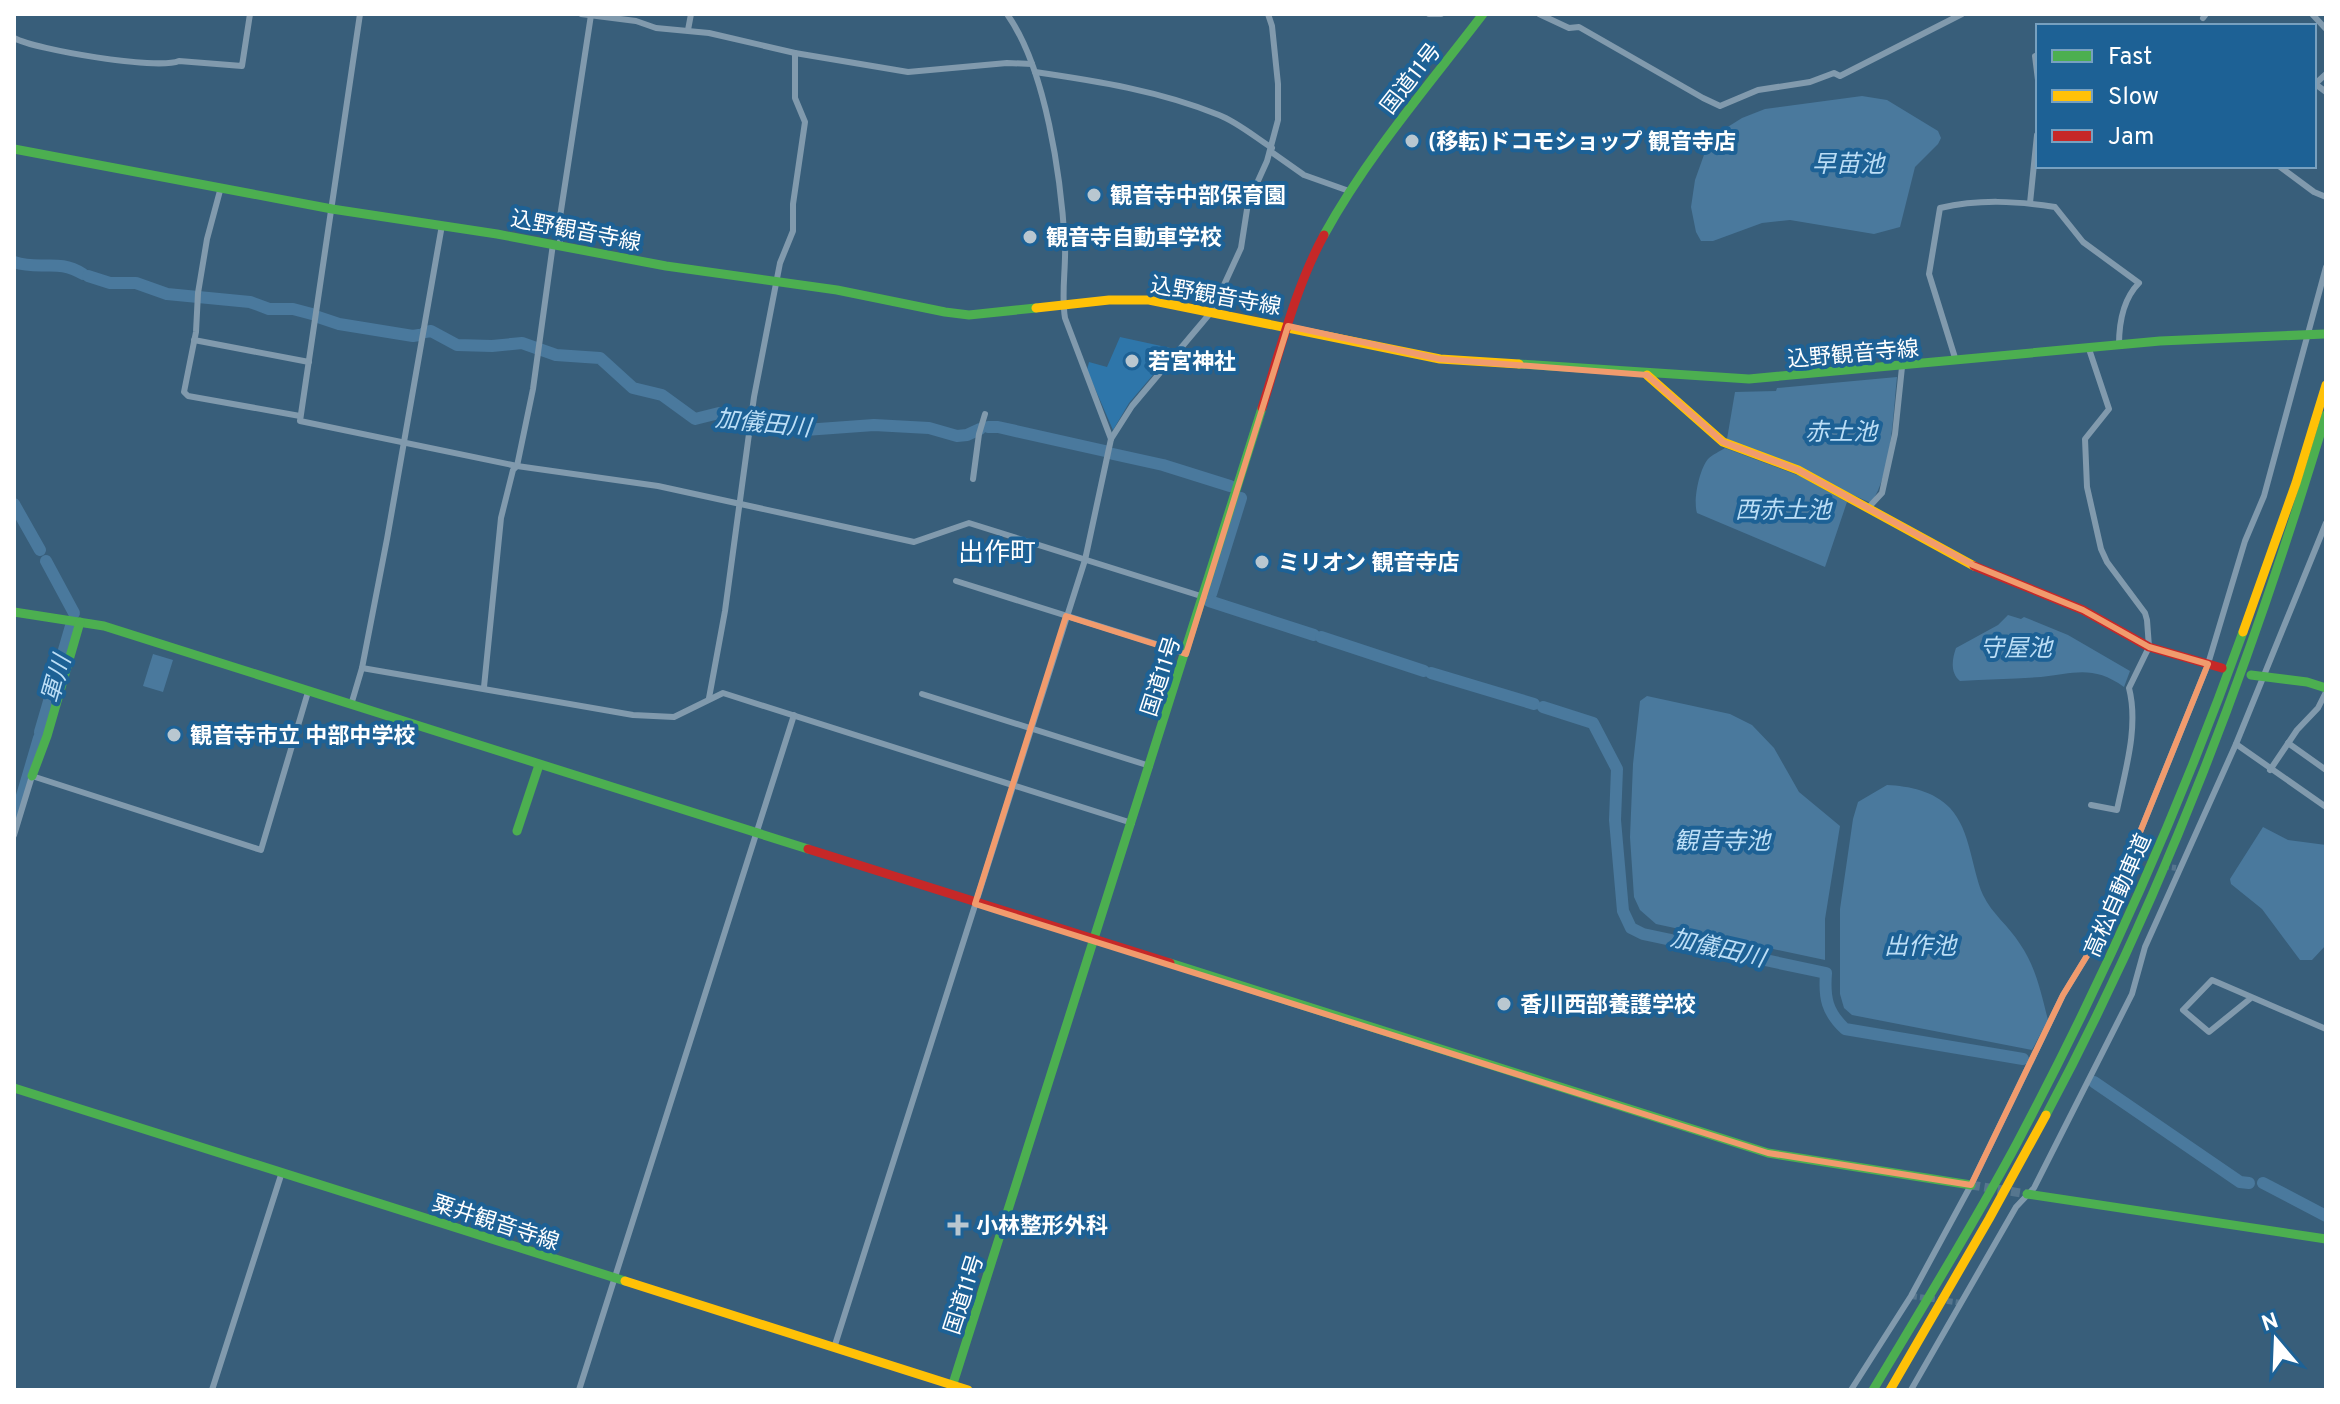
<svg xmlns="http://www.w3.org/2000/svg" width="2340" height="1404" font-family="Overpass,'Noto Sans JP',sans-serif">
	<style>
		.green { fill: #2e76aa }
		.water { fill: #4a799d }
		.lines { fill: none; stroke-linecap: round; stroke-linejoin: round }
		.river { stroke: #4a799d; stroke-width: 12 }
		.street-tunnel { stroke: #56768e; stroke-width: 6; stroke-dasharray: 6 3; stroke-linecap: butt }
		.secondary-tunnel { stroke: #56768e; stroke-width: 9; stroke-dasharray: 9 4.5; stroke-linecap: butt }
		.street { stroke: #819aad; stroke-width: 6 }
		.fast { stroke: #4caf50; stroke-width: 9 }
		.slow { stroke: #ffc107; stroke-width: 9 }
		.jam { stroke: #c62828; stroke-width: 9 }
		.marked { fill: none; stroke: #f19b6d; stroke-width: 6; stroke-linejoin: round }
		.poi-dot { fill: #b9c7d0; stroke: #1d6195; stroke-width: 3 }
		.labels { text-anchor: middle; stroke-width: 8; stroke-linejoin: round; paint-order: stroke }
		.street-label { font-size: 22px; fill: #fff; stroke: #1d6195 }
		.poi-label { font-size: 22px; font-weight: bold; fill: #fff; stroke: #1d6195; text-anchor: start }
		.water-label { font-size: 24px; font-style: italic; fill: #bcdef6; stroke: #1d6195 }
		.quarter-label { font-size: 26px; fill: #fff; stroke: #1d6195 }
	</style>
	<rect width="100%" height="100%" fill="#385e7a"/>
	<path class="green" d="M 1120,337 L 1175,349 L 1129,403 L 1113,430 L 1087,370 L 1089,362 L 1107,367 Z"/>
	<g class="water">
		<path d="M 1862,96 L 1887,100 L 1938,131 L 1941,138 L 1938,144 L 1915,167 L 1900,227 L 1874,234 L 1790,220 L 1762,223 L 1713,241 L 1701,241 L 1696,232 L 1691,207 L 1695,180 L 1710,138 L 1742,118 L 1765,109 Z"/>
		<path d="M 1897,377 C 1893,413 1892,473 1871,503 L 1727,439 L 1735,392 L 1776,391 L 1777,388 Z"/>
		<path d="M 1725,448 L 1800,476 L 1847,502 L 1825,567 L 1697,513 C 1693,501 1699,470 1708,459 C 1712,455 1720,451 1725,448 Z"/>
		<path d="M 2008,615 L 2021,619 L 2024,617 L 2068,635 L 2130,671 L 2124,687 C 2094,665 2074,673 2041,677 C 2015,679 1987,679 1960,681 C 1950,673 1952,659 1956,648 L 1998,625 Z"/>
		<path d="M 153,654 L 173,660 L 163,692 L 143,686 Z"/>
		<path d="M 1647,696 L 1730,714 L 1752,725 L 1774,748 L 1799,792 L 1840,826 L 1825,919 L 1825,960 L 1656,924 L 1640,910 L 1634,897 L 1630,837 L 1633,764 L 1640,701 Z"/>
		<path d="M 1887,785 C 1909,786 1934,791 1950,808 C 1971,831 1971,867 1983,895 C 1992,914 2009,926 2020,944 C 2036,967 2041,993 2048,1020 L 2032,1050 L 1852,1015 L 1844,1008 L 1840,994 L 1840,909 L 1853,819 L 1858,802 Z"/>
		<path d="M 2263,827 L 2288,840 L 2326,845 L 2326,945 L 2312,960 L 2300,960 L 2262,909 L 2231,884 L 2230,879 Z"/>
	</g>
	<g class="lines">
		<g class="river">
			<path d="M 14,262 C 42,271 57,258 83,274"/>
			<path d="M 88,276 L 110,283 L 136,283 L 167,294 L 250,302 L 269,309 L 293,309 L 312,314"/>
			<path d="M 318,317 L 339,324 L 413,336 L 419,335"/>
			<path d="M 425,332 L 431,331 L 457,345 L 492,346 L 522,343 L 556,355 L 600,358 L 633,388 L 662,395 L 695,419 L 719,413 L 736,419 L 781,421 L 805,430 L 874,425 L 929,428 L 957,436 L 967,435 L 980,429"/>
			<path d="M 988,427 L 998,427 L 1105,451"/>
			<path d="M 1113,454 L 1163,465 L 1230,486"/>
			<path d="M 14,504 L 40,550"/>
			<path d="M 46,561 L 74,613"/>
			<path d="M 1211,594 L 1241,498"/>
			<path d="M 1209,601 L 1314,635"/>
			<path d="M 1321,637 L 1424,671"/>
			<path d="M 1431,673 L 1534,704"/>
			<path d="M 1543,707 L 1593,723 L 1617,769 L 1615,820 L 1623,911 L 1631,928 L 1643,934 L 1826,973 C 1824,998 1827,1012 1845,1029 L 2023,1059"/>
			<path d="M 40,732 L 71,626"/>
			<path d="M 14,823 L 39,738"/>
			<path d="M 2094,1082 L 2240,1182 L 2249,1183"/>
			<path d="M 2263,1183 L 2326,1216"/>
		</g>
		<g class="street-tunnel">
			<path d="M 2163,866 L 2176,868"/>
			<path d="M 1911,1296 L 1962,1303"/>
		</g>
		<path class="secondary-tunnel" d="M 1971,1185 L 2027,1194"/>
		<g class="street">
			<path d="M 360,14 L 300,421 L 517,466 L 658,486 L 914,542 L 969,523 L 1204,597"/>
			<path d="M 581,14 L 636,21 L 656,28 L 709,33 L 795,53 L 908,72 L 1007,63 L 1032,64"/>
			<path d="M 1007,14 C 1046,69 1061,177 1065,245 C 1066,269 1061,294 1065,318 L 1111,439"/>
			<path d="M 1429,14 L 1441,14"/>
			<path d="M 1539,14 L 1569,28 L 1579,27 L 1703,98 L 1720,106 L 1758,90 L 1810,82 L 1834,73 L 1840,76 L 1962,14"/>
			<path d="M 2312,14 L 2326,29"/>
			<path d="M 2203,18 L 2206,14"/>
			<path d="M 688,30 L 691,14"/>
			<path d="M 14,38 C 36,50 157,70 179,61 L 242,66 L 250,14"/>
			<path d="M 2038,55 L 2035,56 L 2038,80"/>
			<path d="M 1035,72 C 1097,81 1160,91 1219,115 C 1237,122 1255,137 1272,148"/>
			<path d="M 2314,83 L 2326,92"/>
			<path d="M 2315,84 L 2326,74"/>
			<path d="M 1270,151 L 1304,175 L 1349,191"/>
			<path d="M 2279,166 L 2314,192 L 2326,197"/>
			<path d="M 221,187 L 207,239 L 198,293 L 196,332 L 184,392 L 188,396 L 300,416"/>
			<path d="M 2030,203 L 2037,135"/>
			<path d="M 560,245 L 560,217 L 591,15"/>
			<path d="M 194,340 L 309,362"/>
			<path d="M 2089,349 L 2109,409 L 2085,439 L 2087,487 L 2101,549 L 2107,562 L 2145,613 L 2147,620 L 2149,647 L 2129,688 C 2139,727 2125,771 2117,810 L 2091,805"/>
			<path d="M 1956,361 L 1929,274 L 1940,208 C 1979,199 2016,201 2055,207 L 2083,242 L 2139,283 C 2123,299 2119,323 2119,345"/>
			<path d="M 973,479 L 979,434 L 985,414"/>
			<path d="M 1868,508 L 1882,493 L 1895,434 L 1902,367"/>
			<path d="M 956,581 L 1185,653"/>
			<path d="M 362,668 L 633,715 L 674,717 L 723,693 L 1132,823"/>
			<path d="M 484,687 L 501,518 L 513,470 L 517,466 L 533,389 L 553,244"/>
			<path d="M 922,694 L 1150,766"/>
			<path d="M 709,698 L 725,611 L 754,397 L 780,263 L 793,231 L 793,204 L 805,122 L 795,98 L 795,53"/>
			<path d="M 351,705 L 362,668 L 387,539 L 442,225"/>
			<path d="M 2288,743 L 2326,770"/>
			<path d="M 2236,744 L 2326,807"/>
			<path d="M 2270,770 L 2297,730 L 2318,708 L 2326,692"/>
			<path d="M 14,835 L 32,776 L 261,850 L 308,692"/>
			<path d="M 2251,998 L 2209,1032 L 2183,1010 L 2212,980 L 2326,1029"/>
			<path d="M 834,1348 L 1085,560 L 1111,439 L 1132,406 L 1212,311 L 1241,248 L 1248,203 L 1267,161 L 1278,120 L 1278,84 L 1272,26 L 1268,14"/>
			<path d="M 212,1390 L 282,1172"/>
			<path d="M 579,1390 L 794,715"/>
			<path d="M 1851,1390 L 1911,1296 L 1971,1185 L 2063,995 L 2096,941 L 2208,664 L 2245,541 L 2264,496 L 2326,267"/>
			<path d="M 1911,1390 L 2016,1207 L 2034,1188 L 2132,994 L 2145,947 L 2236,744 L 2326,523"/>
		</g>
		<g class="fast">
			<path d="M 14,149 L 332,209 L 497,234 L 666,266 L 837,290 L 945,312 L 969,315 L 1036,308"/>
			<path d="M 1324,235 C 1368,155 1428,86 1483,14"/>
			<path d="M 1519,364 L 1749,379 L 2160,341 L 2324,334"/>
			<path d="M 14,612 L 104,626 L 808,849"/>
			<path d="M 2251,675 L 2307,682 L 2326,688"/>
			<path d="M 32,776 L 47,736 L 80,622"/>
			<path d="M 517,831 L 539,765"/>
			<path d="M 1170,963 L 1768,1153 L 1971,1185"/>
			<path d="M 14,1088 L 625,1281"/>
			<path d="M 2046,1115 C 2165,892 2253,656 2326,415"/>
			<path d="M 2027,1194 L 2326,1239"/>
			<path d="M 951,1390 L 1262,408"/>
			<path d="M 1873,1390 C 1922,1308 1972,1227 2017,1143 C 2104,979 2180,808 2243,632"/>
		</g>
		<g class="slow">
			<path d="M 1036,308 L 1109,300 L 1149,300 L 1440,359 L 1519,364"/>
			<path d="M 1647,375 L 1723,442 L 1798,470 L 1974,566"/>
			<path d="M 2243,632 L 2296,483 L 2326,385"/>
			<path d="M 625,1281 L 968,1390"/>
			<path d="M 1890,1390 L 1989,1219 L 2046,1115"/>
		</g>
		<g class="jam">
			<path d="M 1262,408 C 1280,351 1295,288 1324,235"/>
			<path d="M 1974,566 L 2083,610 L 2149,647 L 2222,668"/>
			<path d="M 808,849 L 1170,963"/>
		</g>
	</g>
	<path class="marked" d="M 1288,326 L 1440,359 L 1647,375 L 1723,442 L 1798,470 L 1973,565 L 2083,610 L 2149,647 L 2208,664 L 2096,941 L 2063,995 L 1971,1185 L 1768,1153 L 975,904 L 1066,616 L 1186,654 Z"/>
	<g class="poi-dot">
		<circle cx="1412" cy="141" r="8"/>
		<circle cx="1094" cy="195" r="8"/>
		<circle cx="1030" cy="237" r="8"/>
		<circle cx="1132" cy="361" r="8"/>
		<circle cx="1262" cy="562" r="8"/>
		<circle cx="174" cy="735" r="8"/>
		<circle cx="1504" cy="1004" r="8"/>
		<path d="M954 1213h8v8h8v8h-8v8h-8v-8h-8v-8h8z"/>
	</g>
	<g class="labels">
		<g class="street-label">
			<text transform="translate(1410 78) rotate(-52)" y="8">国道11号</text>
			<text transform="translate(576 230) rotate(11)" y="8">込野観音寺線</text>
			<text transform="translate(1216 295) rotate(10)" y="8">込野観音寺線</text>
			<text transform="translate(1853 353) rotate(-5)" y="8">込野観音寺線</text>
			<text transform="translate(1160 676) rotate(-72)" y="8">国道11号</text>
			<text transform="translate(2117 895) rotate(-66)" y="8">高松自動車道</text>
			<text transform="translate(496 1222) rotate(18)" y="8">粟井観音寺線</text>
			<text transform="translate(963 1294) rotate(-72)" y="8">国道11号</text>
		</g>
		<g class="poi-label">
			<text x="1428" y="149">(移転)ドコモショップ 観音寺店</text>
			<text x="1110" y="203">観音寺中部保育園</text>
			<text x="1046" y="245">観音寺自動車学校</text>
			<text x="1148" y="369">若宮神社</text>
			<text x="1278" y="570">ミリオン 観音寺店</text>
			<text x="190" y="743">観音寺市立 中部中学校</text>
			<text x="1520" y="1012">香川西部養護学校</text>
			<text x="976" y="1233">小林整形外科</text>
		</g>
		<g class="water-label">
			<text x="1848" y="172">早苗池</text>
			<text transform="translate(763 423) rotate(6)" y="8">加儀田川</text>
			<text x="1841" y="440">赤土池</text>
			<text x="1783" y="518">西赤土池</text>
			<text x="2016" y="656">守屋池</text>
			<text transform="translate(56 679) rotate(-74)" y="8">軍川</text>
			<text x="1722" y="849">観音寺池</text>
			<text x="1920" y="954">出作池</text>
			<text transform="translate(1718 948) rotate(13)" y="8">加儀田川</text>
		</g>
		<g class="quarter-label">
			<text x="997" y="561">出作町</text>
		</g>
	</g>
	<rect width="2340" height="1404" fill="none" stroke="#ffffff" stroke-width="32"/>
	<rect x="2036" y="24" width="280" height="144" fill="#1d6195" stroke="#77a0bf" stroke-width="2"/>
	<rect x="2052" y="50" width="40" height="12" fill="#4caf50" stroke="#77a0bf" stroke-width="2"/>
	<text x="2108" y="64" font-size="24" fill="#ffffff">Fast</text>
	<rect x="2052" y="90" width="40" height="12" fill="#ffc107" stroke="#77a0bf" stroke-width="2"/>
	<text x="2108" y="104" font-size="24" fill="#ffffff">Slow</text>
	<rect x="2052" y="130" width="40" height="12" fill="#c62828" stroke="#77a0bf" stroke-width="2"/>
	<text x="2108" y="144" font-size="24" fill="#ffffff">Jam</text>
	<g transform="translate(2276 1340) rotate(341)" stroke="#1d6195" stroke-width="6" paint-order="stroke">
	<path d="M0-6L14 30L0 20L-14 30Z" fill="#ffffff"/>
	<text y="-12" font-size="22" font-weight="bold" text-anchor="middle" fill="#ffffff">N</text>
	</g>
</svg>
